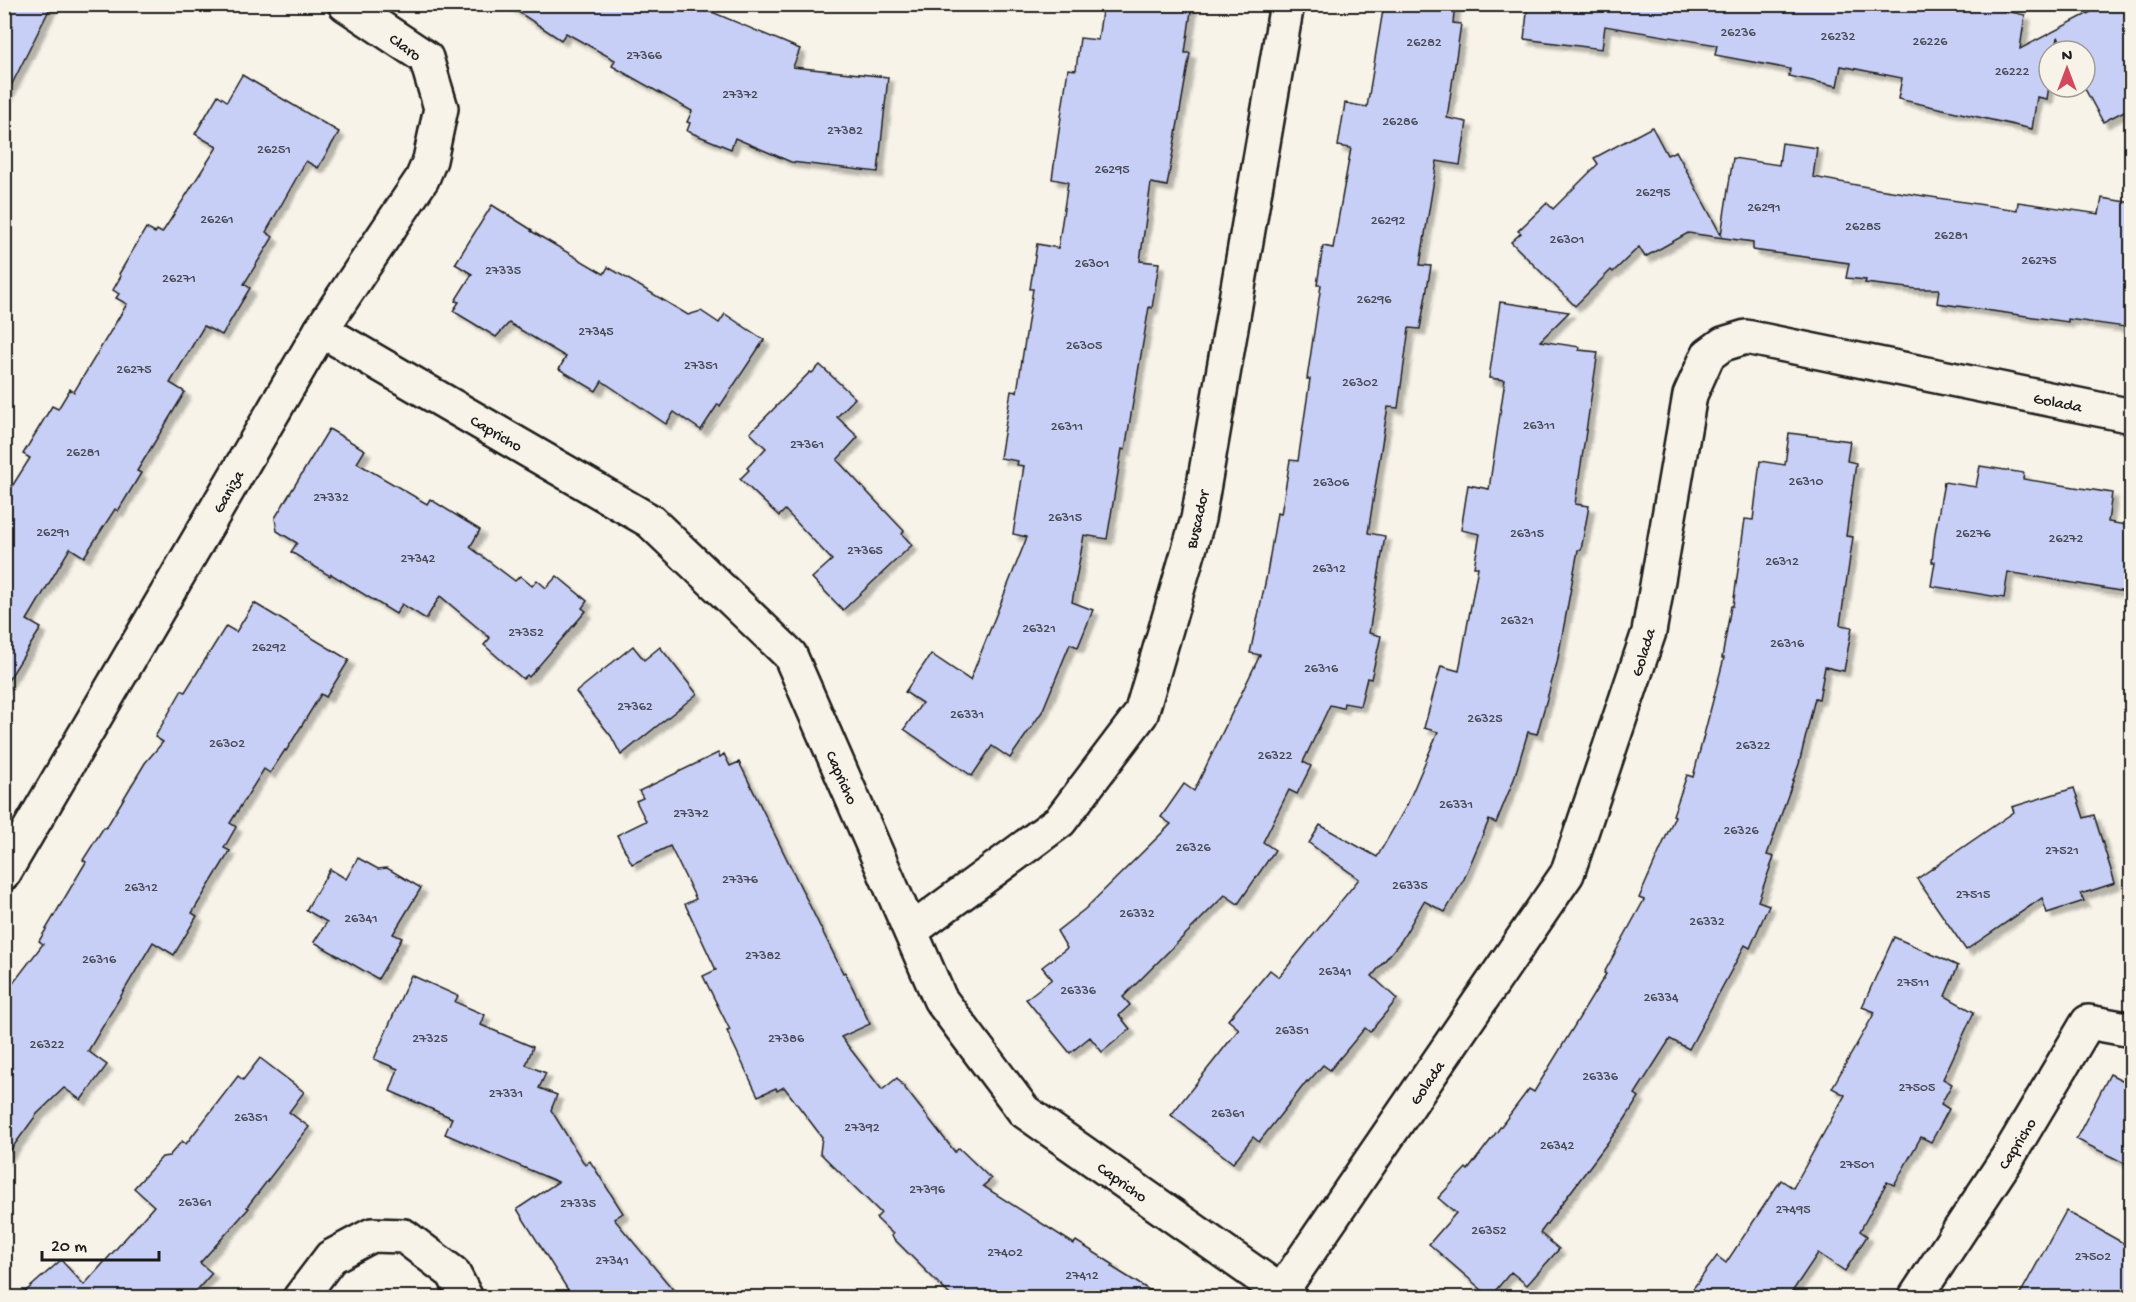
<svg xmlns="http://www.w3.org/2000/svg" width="2136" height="1302" font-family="'Gochi Hand',sans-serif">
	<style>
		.building { fill: #c8cff7; stroke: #1c1c1c; stroke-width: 1.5; filter: url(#shadow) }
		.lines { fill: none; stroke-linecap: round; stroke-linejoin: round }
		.minor-casing { stroke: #1c1c1c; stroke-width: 38 }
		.minor { stroke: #f7f3e8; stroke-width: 33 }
		.labels { text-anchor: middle; stroke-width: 4.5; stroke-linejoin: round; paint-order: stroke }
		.number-label { font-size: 14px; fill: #474953 }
		.street-label { font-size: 16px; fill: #1c1c1c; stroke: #f7f3e8 }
	</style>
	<defs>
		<filter id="shadow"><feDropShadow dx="5.5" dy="5.5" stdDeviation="1.5" flood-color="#0004"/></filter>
	</defs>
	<rect width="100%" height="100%" fill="#f7f3e8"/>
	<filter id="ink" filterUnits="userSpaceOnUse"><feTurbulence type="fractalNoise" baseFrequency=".0167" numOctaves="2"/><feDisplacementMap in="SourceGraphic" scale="12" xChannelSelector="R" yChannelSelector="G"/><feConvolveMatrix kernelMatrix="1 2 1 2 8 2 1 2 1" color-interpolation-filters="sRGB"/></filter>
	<g filter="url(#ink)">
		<g class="building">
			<path d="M 4,4 L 52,4 L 4,100 Z"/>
			<path d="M 506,4 L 693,4 L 800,49 L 793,67 L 888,77 L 878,172 L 791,162 L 735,138 L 731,149 L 687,131 L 690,123 L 687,122 L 692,111 L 612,66 L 615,60 L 566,33 L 561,40 Z"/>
			<path d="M 1103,4 L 1192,4 L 1185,53 L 1190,53 L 1167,186 L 1151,183 L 1140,261 L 1159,263 L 1152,308 L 1149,307 L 1125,450 L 1122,449 L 1107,539 L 1084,535 L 1072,602 L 1093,610 L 1078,647 L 1070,644 L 1042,712 L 1010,758 L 992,746 L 972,776 L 904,729 L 922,703 L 905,692 L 931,654 L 970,680 L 1027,537 L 1013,534 L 1024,466 L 1017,465 L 1018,461 L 1000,458 L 1011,391 L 1017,392 L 1033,289 L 1030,289 L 1037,244 L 1058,248 L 1068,182 L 1052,179 L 1068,69 L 1076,70 L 1080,38 L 1098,40 Z"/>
			<path d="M 1384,4 L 1455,4 L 1453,23 L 1461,24 L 1447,118 L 1467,122 L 1460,165 L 1437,161 L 1420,265 L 1431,266 L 1420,329 L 1409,328 L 1398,408 L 1388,407 L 1385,424 L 1368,533 L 1385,536 L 1369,633 L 1381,636 L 1371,679 L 1367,678 L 1360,706 L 1344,703 L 1343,708 L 1330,705 L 1303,762 L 1311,766 L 1297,794 L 1289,790 L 1263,842 L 1275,850 L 1238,904 L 1225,895 L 1123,997 L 1130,1005 L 1119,1015 L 1130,1029 L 1102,1052 L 1090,1037 L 1070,1053 L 1026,999 L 1052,979 L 1042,967 L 1067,948 L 1057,931 L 1085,909 L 1171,824 L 1161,817 L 1184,784 L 1194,791 L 1260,655 L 1250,653 L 1266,579 L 1277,513 L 1281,514 L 1290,460 L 1298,461 L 1310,379 L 1307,379 L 1321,285 L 1317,285 L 1323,246 L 1333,248 L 1351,148 L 1338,146 L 1345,103 L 1367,107 Z"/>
			<path d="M 1528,4 L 1974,4 L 2025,15 L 2020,49 L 2106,4 L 2132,4 L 2132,107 L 2103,122 L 2084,87 L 2085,51 L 2066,51 L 2058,37 L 2056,51 L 2049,51 L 2049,86 L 2047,99 L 2037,97 L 2032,129 L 1898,99 L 1902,78 L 1841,66 L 1837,86 L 1789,76 L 1790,69 L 1715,55 L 1717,45 L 1605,26 L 1602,49 L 1524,39 Z"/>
			<path d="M 242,75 L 339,132 L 318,168 L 306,161 L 266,232 L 273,237 L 244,284 L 250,288 L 222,335 L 204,326 L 170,383 L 185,392 L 137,471 L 141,473 L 118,511 L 115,509 L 84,557 L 70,548 L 27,620 L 41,628 L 4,687 L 4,499 L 30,458 L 23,454 L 52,406 L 58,409 L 70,389 L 74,392 L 127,304 L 116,298 L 119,294 L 113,290 L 121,276 L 119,274 L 146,228 L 155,233 L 157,230 L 162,233 L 217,147 L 195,134 L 218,95 L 227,101 Z"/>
			<path d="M 1652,127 L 1667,155 L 1676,151 L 1721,235 L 1733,158 L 1779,165 L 1782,143 L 1817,148 L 1813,177 L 1878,189 L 2017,210 L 2018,202 L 2099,214 L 2102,198 L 2132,203 L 2132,328 L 2068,319 L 2068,322 L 1937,303 L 1939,289 L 1917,289 L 1865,283 L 1866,280 L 1846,278 L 1849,263 L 1753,250 L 1753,242 L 1688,233 L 1645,257 L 1639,247 L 1613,272 L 1611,270 L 1575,306 L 1511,242 L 1521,233 L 1518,231 L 1547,203 L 1553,209 L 1598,164 L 1594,158 Z"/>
			<path d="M 492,205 L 532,230 L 531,231 L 604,274 L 608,267 L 688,315 L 701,311 L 719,323 L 725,314 L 764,340 L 720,406 L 718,404 L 701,430 L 674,412 L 666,424 L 602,381 L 596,391 L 559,369 L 566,357 L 509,323 L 496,337 L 453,311 L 459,302 L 455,301 L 472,274 L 455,264 Z"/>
			<path d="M 1500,302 L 1569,312 L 1540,341 L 1580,347 L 1579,350 L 1598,352 L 1575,504 L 1589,506 L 1581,550 L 1578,550 L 1557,663 L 1537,734 L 1528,732 L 1514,779 L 1496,823 L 1489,820 L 1464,879 L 1445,912 L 1424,901 L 1401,941 L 1372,976 L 1397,999 L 1370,1032 L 1365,1028 L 1330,1070 L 1323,1065 L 1308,1082 L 1307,1081 L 1259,1142 L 1253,1137 L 1233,1163 L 1171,1115 L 1239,1029 L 1228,1020 L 1270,970 L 1279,977 L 1359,879 L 1309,843 L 1320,825 L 1377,857 L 1407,805 L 1438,732 L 1424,728 L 1441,666 L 1459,671 L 1478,567 L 1474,567 L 1480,534 L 1461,530 L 1468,485 L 1489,489 L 1505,380 L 1489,378 Z"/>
			<path d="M 820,365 L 855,398 L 837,417 L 858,437 L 837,460 L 904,531 L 902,534 L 912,545 L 843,610 L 812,578 L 832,560 L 785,510 L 779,516 L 740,479 L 749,470 L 747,468 L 766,448 L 750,433 L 810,372 L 812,373 Z"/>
			<path d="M 329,429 L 365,450 L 357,463 L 427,504 L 430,499 L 480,530 L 470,547 L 515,581 L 520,576 L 532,586 L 537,580 L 546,588 L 557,576 L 587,601 L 582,608 L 586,611 L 529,677 L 527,675 L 523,679 L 484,645 L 490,638 L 440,596 L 426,619 L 402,604 L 396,614 L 331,574 L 330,576 L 291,552 L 297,543 L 277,531 L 275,518 Z"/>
			<path d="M 1789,433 L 1850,441 L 1847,461 L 1856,463 L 1846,536 L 1853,537 L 1840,625 L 1852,627 L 1844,671 L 1825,667 L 1819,699 L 1815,698 L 1799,764 L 1767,855 L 1774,857 L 1758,901 L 1769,905 L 1750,948 L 1745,945 L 1689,1049 L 1670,1039 L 1635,1094 L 1639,1097 L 1623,1122 L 1540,1233 L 1559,1249 L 1527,1285 L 1511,1272 L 1490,1297 L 1429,1244 L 1456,1213 L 1438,1198 L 1466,1168 L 1468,1170 L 1529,1089 L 1534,1092 L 1606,974 L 1604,973 L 1644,900 L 1639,898 L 1675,816 L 1673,815 L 1687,775 L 1693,777 L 1724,658 L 1722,658 L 1731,606 L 1733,606 L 1745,519 L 1753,520 L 1760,461 L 1785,465 Z"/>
			<path d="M 1980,466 L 2024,473 L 2023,479 L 2112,493 L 2108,522 L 2132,526 L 2132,593 L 2008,572 L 2004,598 L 1931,586 L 1935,562 L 1932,562 L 1935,533 L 1944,482 L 1976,487 Z"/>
			<path d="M 254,603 L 349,660 L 326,697 L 321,694 L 286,751 L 285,750 L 270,773 L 264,769 L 230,823 L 236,827 L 224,848 L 230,851 L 192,913 L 197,916 L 174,955 L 153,942 L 88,1051 L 107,1065 L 81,1100 L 64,1088 L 37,1114 L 4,1159 L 4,995 L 43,944 L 39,941 L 86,862 L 83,860 L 104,827 L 106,828 L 145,763 L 163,742 L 155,737 L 182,690 L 185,692 L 226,626 L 236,632 Z"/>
			<path d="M 633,646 L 644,660 L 660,647 L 697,694 L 621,755 L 611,736 L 576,692 Z"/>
			<path d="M 718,753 L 720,757 L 724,754 L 730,766 L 739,762 L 843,973 L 845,972 L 870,1024 L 841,1037 L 882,1090 L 897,1078 L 955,1152 L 959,1148 L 991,1179 L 983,1186 L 1074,1244 L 1076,1241 L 1114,1265 L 1112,1267 L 1162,1298 L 953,1298 L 891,1236 L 893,1234 L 876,1218 L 881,1213 L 820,1153 L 822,1137 L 784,1087 L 777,1091 L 776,1088 L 758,1096 L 727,1031 L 730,1030 L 703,976 L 716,970 L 685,904 L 696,899 L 670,846 L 632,864 L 617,835 L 646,821 L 636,801 L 643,798 L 639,791 Z"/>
			<path d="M 2074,788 L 2084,818 L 2094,815 L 2115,883 L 2081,894 L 2084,901 L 2047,913 L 2042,898 L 1966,950 L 1917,879 L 2014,812 L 2012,807 Z"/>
			<path d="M 358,858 L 378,869 L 387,868 L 421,888 L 393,934 L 402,938 L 378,979 L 314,942 L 327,922 L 306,910 L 330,869 L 346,879 Z"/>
			<path d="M 1894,937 L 1958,966 L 1945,996 L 1974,1012 L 1943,1079 L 1952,1084 L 1941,1104 L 1949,1109 L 1931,1142 L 1921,1137 L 1894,1185 L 1887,1182 L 1860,1231 L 1867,1236 L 1845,1271 L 1818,1253 L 1788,1298 L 1686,1298 L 1717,1256 L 1726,1263 L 1781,1180 L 1793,1188 L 1845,1095 L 1832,1088 L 1875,1012 L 1862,1007 Z"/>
			<path d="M 411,975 L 458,996 L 455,1002 L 485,1015 L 481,1025 L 533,1047 L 526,1065 L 546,1073 L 539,1088 L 557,1095 L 551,1110 L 585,1165 L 590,1161 L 623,1213 L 614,1219 L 680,1298 L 573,1298 L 517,1209 L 558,1182 L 445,1134 L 452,1118 L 390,1091 L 398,1069 L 374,1059 Z"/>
			<path d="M 260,1058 L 304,1092 L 289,1112 L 309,1127 L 247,1207 L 249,1208 L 200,1263 L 212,1273 L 190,1298 L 18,1298 L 61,1260 L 84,1285 L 154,1206 L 134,1188 L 162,1157 L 169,1156 L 182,1141 L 186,1144 L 238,1076 L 243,1080 Z"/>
			<path d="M 2110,1074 L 2132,1085 L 2132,1167 L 2076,1139 Z"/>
			<path d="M 2066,1211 L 2132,1248 L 2132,1298 L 2018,1298 Z"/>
		</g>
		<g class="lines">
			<defs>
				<g id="minor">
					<path d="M 321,330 L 650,521 L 790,655 L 940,999 L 1024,1111 L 1290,1298"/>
					<path d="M 4,873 L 321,330 L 422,179 L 430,160 L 441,108 L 426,58 L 345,4"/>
					<path d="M 911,931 L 1060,821 L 1141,714 L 1198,519 L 1287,4"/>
					<path d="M 1281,1292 L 1567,874 L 1649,632 L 1690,395 L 1708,355 L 1723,344 L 1746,337 L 2132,416"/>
					<path d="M 300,1298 L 331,1257 L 372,1235 L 404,1236 L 453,1273 L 466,1298"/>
					<path d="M 1915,1298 L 2008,1157 L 2088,1022 L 2132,1030"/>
				</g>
			</defs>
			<use href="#minor" class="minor-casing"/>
			<use href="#minor" class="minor"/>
		</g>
	</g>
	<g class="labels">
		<g class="number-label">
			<text x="1738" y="36">26236</text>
			<text x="1838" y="40">26232</text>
			<text x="1930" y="45">26226</text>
			<text x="1424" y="46">26282</text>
			<text x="644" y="59">27366</text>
			<text x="2012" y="75">26222</text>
			<text x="740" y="98">27372</text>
			<text x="1400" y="125">26286</text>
			<text x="845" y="134">27382</text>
			<text x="274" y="153">26251</text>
			<text x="1112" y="173">26295</text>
			<text x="1653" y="196">26295</text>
			<text x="1764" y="211">26291</text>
			<text x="217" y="223">26261</text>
			<text x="1388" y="224">26292</text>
			<text x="1863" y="230">26285</text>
			<text x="1951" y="239">26281</text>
			<text x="1567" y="243">26301</text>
			<text x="2039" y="264">26275</text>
			<text x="1092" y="267">26301</text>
			<text x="503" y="274">27335</text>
			<text x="179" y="282">26271</text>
			<text x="1374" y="303">26296</text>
			<text x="596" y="335">27345</text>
			<text x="1084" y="349">26305</text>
			<text x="701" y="369">27351</text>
			<text x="134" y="373">26275</text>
			<text x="1360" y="386">26302</text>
			<text x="1539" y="429">26311</text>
			<text x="1067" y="430">26311</text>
			<text x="807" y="448">27361</text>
			<text x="83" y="456">26281</text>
			<text x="1806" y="485">26310</text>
			<text x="1331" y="486">26306</text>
			<text x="331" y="501">27332</text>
			<text x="1065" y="521">26315</text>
			<text x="53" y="536">26291</text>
			<text x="1527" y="537">26315</text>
			<text x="1973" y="537">26276</text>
			<text x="2066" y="542">26272</text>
			<text x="865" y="554">27365</text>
			<text x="418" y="562">27342</text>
			<text x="1782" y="565">26312</text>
			<text x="1329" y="572">26312</text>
			<text x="1517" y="624">26321</text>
			<text x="1039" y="632">26321</text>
			<text x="526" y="636">27352</text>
			<text x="1787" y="647">26316</text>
			<text x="269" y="651">26292</text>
			<text x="1321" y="672">26316</text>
			<text x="635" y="710">27362</text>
			<text x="967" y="718">26331</text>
			<text x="1485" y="722">26325</text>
			<text x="227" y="747">26302</text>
			<text x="1753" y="749">26322</text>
			<text x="1275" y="759">26322</text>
			<text x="1456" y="808">26331</text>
			<text x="691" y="817">27372</text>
			<text x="1741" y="834">26326</text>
			<text x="1193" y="851">26326</text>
			<text x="2062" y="854">27521</text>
			<text x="740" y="883">27376</text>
			<text x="1410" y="889">26335</text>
			<text x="141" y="891">26312</text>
			<text x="1973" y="898">27515</text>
			<text x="1137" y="917">26332</text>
			<text x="361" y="922">26341</text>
			<text x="1707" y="925">26332</text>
			<text x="763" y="959">27382</text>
			<text x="99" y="963">26316</text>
			<text x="1335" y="975">26341</text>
			<text x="1913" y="986">27511</text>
			<text x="1078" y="994">26336</text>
			<text x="1661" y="1001">26334</text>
			<text x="1292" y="1034">26351</text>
			<text x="430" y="1042">27325</text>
			<text x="786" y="1042">27386</text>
			<text x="47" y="1048">26322</text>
			<text x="1600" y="1080">26336</text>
			<text x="1917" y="1091">27505</text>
			<text x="506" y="1097">27331</text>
			<text x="1228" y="1117">26361</text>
			<text x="251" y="1121">26351</text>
			<text x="862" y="1131">27392</text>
			<text x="1557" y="1149">26342</text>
			<text x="1857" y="1168">27501</text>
			<text x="927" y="1193">27396</text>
			<text x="195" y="1206">26361</text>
			<text x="578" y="1207">27335</text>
			<text x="1793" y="1213">27495</text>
			<text x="1489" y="1234">26352</text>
			<text x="1005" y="1256">27402</text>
			<text x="2093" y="1260">27502</text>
			<text x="612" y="1264">27341</text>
			<text x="1082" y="1279">27412</text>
		</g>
		<g class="street-label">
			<text transform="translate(406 46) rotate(35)" y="6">Claro</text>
			<text transform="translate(2058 401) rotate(11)" y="6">Golada</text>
			<text transform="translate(497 432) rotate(30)" y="6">Capricho</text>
			<text transform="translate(227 491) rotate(-60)" y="6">Ganiza</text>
			<text transform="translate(1196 519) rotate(-77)" y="6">Buscador</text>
			<text transform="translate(1642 652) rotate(-73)" y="6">Golada</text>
			<text transform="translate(843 777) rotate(66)" y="6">Capricho</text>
			<text transform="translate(1426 1082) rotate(-56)" y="6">Golada</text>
			<text transform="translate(2016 1143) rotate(-58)" y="6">Capricho</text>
			<text transform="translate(1123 1181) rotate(35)" y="6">Capricho</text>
		</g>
	</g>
	<rect width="2136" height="1302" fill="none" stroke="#f7f3e8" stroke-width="24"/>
	<rect x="12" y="12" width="2112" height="1278" fill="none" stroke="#1c1c1c" stroke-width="2" filter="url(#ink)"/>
	<g transform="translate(2067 69)"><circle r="28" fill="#f7f3e8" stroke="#9f9d96" stroke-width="1.5"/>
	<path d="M0-4.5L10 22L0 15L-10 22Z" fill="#d1495b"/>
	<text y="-9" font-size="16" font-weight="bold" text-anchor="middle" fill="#1c1c1c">N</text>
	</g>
	<path d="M42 1251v9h117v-9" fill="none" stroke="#1c1c1c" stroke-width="3"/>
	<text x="51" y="1251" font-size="18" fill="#1c1c1c" stroke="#f7f3e8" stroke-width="4.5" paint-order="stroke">20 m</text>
</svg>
